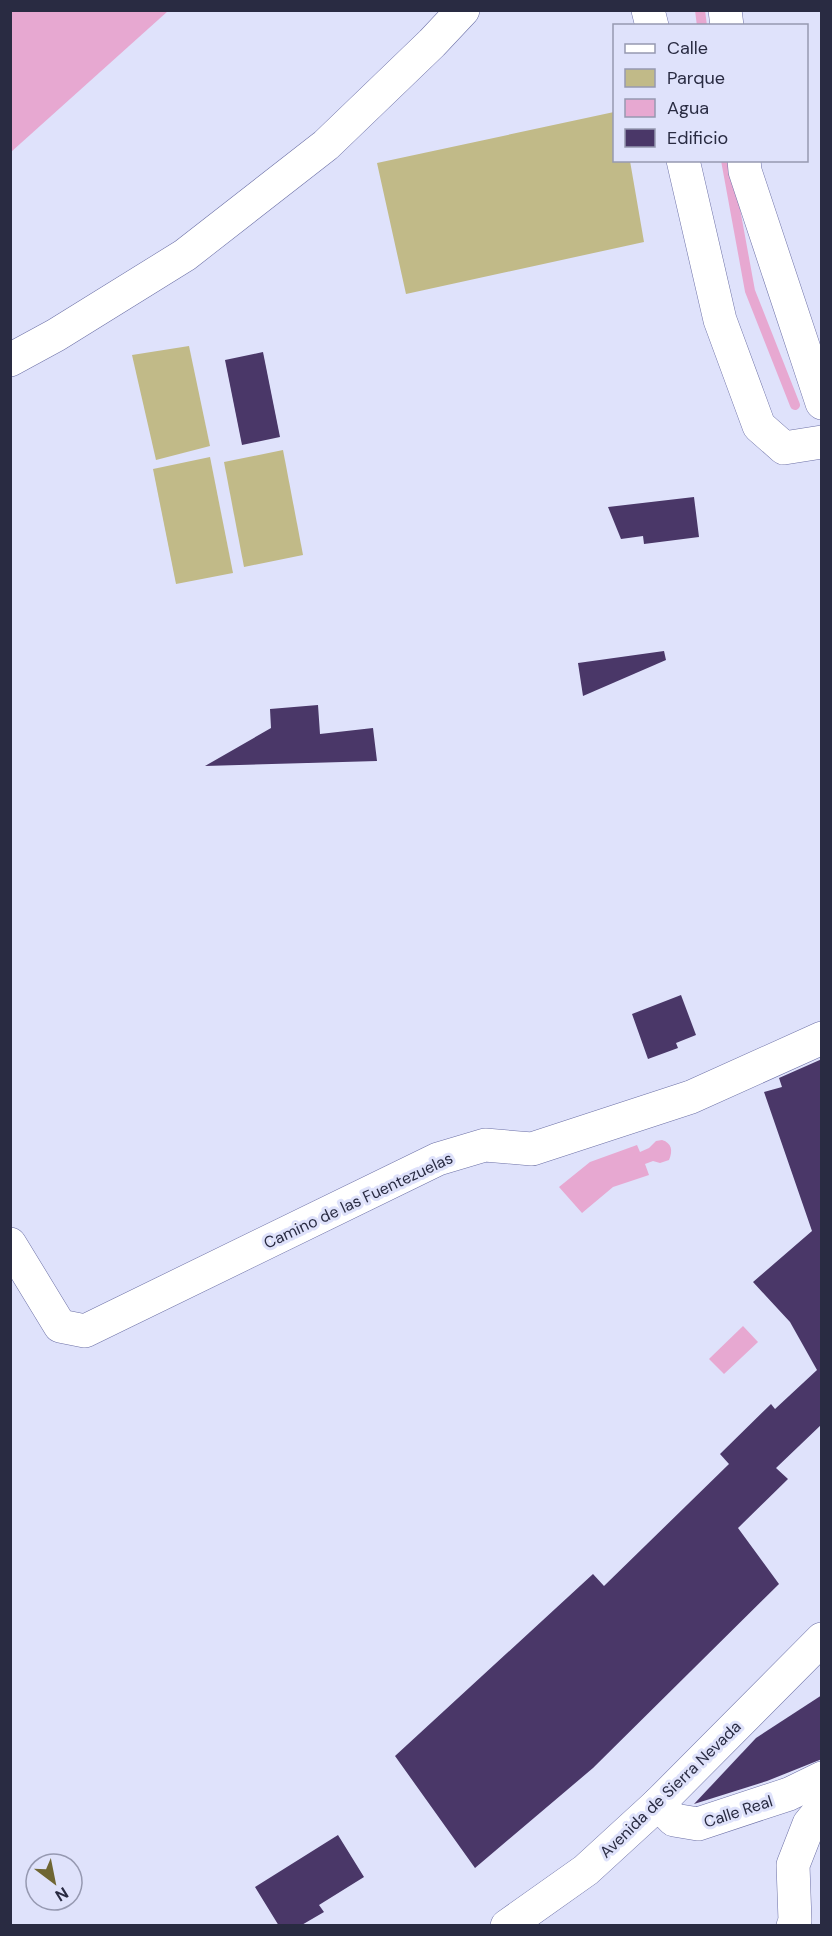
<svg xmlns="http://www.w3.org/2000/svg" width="832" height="1936" font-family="'DM Sans',sans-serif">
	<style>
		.green { fill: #c1ba88 }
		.water { fill: #e7a8d1 }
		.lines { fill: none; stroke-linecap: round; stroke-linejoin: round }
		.stream { stroke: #e7a8d1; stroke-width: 10 }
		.building { fill: #4a3768 }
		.minor-casing { stroke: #6c70a6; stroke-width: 34 }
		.minor { stroke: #fff; stroke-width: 33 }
		.labels { text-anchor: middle; stroke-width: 6; stroke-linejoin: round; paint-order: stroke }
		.street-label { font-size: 16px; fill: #292b42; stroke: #dfe2fb }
	</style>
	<rect width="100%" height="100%" fill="#dfe2fb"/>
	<g class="green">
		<path d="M 614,112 L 614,160 L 630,161 L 644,242 L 406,294 L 377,163 Z"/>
		<path d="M 189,346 L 210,446 L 156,460 L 132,355 Z"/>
		<path d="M 283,450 L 303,555 L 244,567 L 224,462 Z"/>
		<path d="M 210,457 L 233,573 L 176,584 L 153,469 Z"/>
	</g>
	<g class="water">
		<path d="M 11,10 L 168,10 L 168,11 L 11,152 Z"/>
		<path d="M 662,1140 C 672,1143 673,1151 669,1160 L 660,1163 L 653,1161 L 645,1164 L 649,1175 L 613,1187 L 582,1213 L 559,1187 L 590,1162 L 637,1145 L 640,1152 L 649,1148 L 656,1141 Z"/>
		<path d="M 743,1326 L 758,1342 L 724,1374 L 709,1359 Z"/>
	</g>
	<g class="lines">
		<g class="stream">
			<path d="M 700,10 L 702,26"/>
			<path d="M 726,160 L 750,291 L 795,405"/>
		</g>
	</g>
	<g class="building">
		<path d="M 263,352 L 280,437 L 242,445 L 225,360 Z"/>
		<path d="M 694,497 L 699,537 L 644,544 L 643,536 L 621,539 L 608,507 Z"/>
		<path d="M 664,651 L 666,660 L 583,696 L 578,663 Z"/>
		<path d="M 318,705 L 320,734 L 373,728 L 377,761 L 205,766 L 271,728 L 270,709 Z"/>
		<path d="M 681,995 L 696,1035 L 676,1043 L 678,1048 L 648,1059 L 632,1014 Z"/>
		<path d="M 822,1059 L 822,1424 L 776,1468 L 788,1479 L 738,1528 L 779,1584 L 593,1768 L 475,1868 L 395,1756 L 593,1574 L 604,1586 L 729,1464 L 720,1454 L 771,1404 L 775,1409 L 817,1370 L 790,1322 L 753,1282 L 812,1231 L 764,1092 L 782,1087 L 779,1078 Z"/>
		<path d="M 822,1695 L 822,1759 L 767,1781 L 694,1804 L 756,1738 Z"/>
		<path d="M 338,1835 L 364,1877 L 319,1905 L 324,1912 L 300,1926 L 279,1926 L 255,1887 Z"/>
	</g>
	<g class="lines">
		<defs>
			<g id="minor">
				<path d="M 648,10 L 652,26"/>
				<path d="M 725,10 L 727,26"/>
				<path d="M 683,160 L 720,320 L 759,426 L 784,448 L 822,442"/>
				<path d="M 744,160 L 745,171 L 822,403"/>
				<path d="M 10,360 L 56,335 L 185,255 L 326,145 L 432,43 L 463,10"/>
				<path d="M 10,1244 L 60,1326 L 85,1331 L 438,1159 L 485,1145 L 532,1149 L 691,1097 L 822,1038"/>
				<path d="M 658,1804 L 674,1820 L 698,1824 L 789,1794 L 822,1778"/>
				<path d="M 507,1926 L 586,1870 L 658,1804 L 822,1639"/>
				<path d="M 793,1926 L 795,1921 L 793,1865 L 809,1824 L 822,1808"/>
			</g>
		</defs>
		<use href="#minor" class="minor-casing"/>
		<use href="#minor" class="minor"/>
	</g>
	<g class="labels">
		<g class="street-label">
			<text transform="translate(358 1200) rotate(-25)" y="6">Camino de las Fuentezuelas</text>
			<text transform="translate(670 1789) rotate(-44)" y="6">Avenida de Sierra Nevada</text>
			<text transform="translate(738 1811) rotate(-18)" y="6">Calle Real</text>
		</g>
	</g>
	<rect width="832" height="1936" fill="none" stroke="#292b42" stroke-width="24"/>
	<rect x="613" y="24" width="195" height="138" fill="#dfe2fb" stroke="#9699b1" stroke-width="1.5"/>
	<rect x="625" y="44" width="30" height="9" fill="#ffffff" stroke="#9699b1" stroke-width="1.5"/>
	<text x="667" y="54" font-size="18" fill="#292b42">Calle</text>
	<rect x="625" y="69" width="30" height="18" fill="#c1ba88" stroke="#9699b1" stroke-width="1.5"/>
	<text x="667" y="84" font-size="18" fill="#292b42">Parque</text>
	<rect x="625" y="99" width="30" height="18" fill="#e7a8d1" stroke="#9699b1" stroke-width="1.5"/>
	<text x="667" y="114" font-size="18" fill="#292b42">Agua</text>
	<rect x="625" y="129" width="30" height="18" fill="#4a3768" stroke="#9699b1" stroke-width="1.5"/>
	<text x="667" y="144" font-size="18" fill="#292b42">Edificio</text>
	<g transform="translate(54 1882) rotate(148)"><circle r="28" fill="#dfe2fb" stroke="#9699b1" stroke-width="1.5"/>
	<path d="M0-4.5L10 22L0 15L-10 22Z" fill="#6f6633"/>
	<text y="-9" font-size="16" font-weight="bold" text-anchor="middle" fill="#292b42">N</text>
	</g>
</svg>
